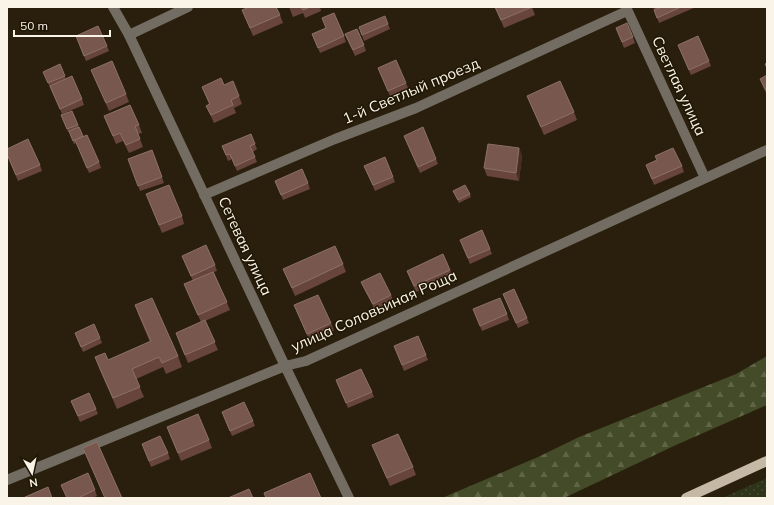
<svg xmlns="http://www.w3.org/2000/svg" width="774" height="505" font-family="Mulish,sans-serif">
	<style>
		.grass { fill: url(#grass-dots) }
		.forest { fill: url(#forest-firs) }
		.lines { fill: none; stroke-linecap: round; stroke-linejoin: round }
		.minor { stroke: #726c63; stroke-width: 10 }
		.primary { stroke: #c5b9a5; stroke-width: 10 }
		.wall { fill: #68453c }
		.shaded-wall { fill: #482e21 }
		.building { fill: #78584e; stroke: #8c7066 }
		.labels { text-anchor: middle; stroke-width: 3; stroke-linejoin: round; paint-order: stroke }
		.street-label { font-size: 15px; fill: #faf3e7; stroke: #1f1604 }
	</style>
	<defs>
		<pattern id="grass-dots" width="8" height="8" patternUnits="userSpaceOnUse"><rect width="8" height="8" fill="#2e3419"/><path d="M2 2h.1M6 6h.1" fill="none" stroke="#43482f" stroke-width="1.8" stroke-linecap="round"/></pattern>
		<pattern id="forest-firs" width="22" height="20" patternUnits="userSpaceOnUse"><rect width="22" height="20" fill="#444b28"/><path d="M5 1l3.5 6h-7zM16 11l3.5 6h-7z" fill="#606547"/></pattern>
	</defs>
	<rect width="100%" height="100%" fill="#291f0c"/>
	<path class="grass" d="M 767,478 L 767,498 L 722,498 Z"/>
	<path class="forest" d="M 767,356 L 767,405 L 676,445 L 564,498 L 442,498 L 538,457 L 579,437 L 736,374 Z"/>
	<g class="lines">
		<g class="minor">
			<path d="M 113,7 L 129,35 L 285,366 L 349,498"/>
			<path d="M 626,7 L 705,178"/>
			<path d="M 129,35 L 188,7"/>
			<path d="M 204,195 L 335,139 L 416,108 L 627,11"/>
			<path d="M 7,480 L 285,366 L 306,361 L 767,150"/>
		</g>
		<path class="primary" d="M 686,498 L 767,461"/>
	</g>
	<g class="wall">
		<path d="M 289,7 L 320,7 L 321,11 L 305,18 L 303,13 L 293,17 Z"/>
		<path d="M 495,7 L 532,7 L 535,15 L 504,28 Z"/>
		<path d="M 653,7 L 696,7 L 659,23 Z"/>
		<path d="M 242,10 L 280,15 L 283,23 L 253,36 Z"/>
		<path d="M 322,18 L 344,36 L 346,42 L 320,53 L 312,34 L 326,28 Z"/>
		<path d="M 388,24 L 390,29 L 364,41 L 359,27 Z"/>
		<path d="M 616,28 L 633,37 L 635,43 L 624,48 Z"/>
		<path d="M 345,34 L 364,45 L 366,51 L 355,56 Z"/>
		<path d="M 76,36 L 107,46 L 109,51 L 86,61 Z"/>
		<path d="M 678,45 L 709,61 L 711,66 L 691,75 Z"/>
		<path d="M 60,64 L 66,79 L 82,99 L 84,105 L 62,114 L 43,72 Z"/>
		<path d="M 378,68 L 406,83 L 408,88 L 390,96 Z"/>
		<path d="M 91,70 L 126,94 L 129,102 L 109,111 Z"/>
		<path d="M 767,75 L 767,95 L 763,87 L 760,79 Z"/>
		<path d="M 224,85 L 239,96 L 242,104 L 234,108 L 236,113 L 214,123 L 206,106 L 209,104 L 202,87 Z"/>
		<path d="M 527,96 L 574,112 L 577,120 L 544,135 Z"/>
		<path d="M 72,111 L 83,136 L 99,162 L 101,168 L 89,173 L 76,143 L 74,144 L 69,132 L 68,132 L 61,115 Z"/>
		<path d="M 104,116 L 139,125 L 142,133 L 138,134 L 143,147 L 129,153 L 123,141 L 116,144 Z"/>
		<path d="M 404,136 L 436,159 L 438,164 L 420,173 Z"/>
		<path d="M 255,144 L 257,149 L 253,152 L 257,162 L 237,171 L 232,159 L 228,161 L 222,146 Z"/>
		<path d="M 519,148 L 522,156 L 519,181 L 487,176 L 484,168 Z"/>
		<path d="M 7,149 L 40,165 L 42,171 L 18,181 L 7,155 Z"/>
		<path d="M 152,150 L 164,183 L 140,191 L 128,159 Z"/>
		<path d="M 655,156 L 682,166 L 684,172 L 654,185 L 646,165 L 657,161 Z"/>
		<path d="M 364,166 L 393,177 L 395,182 L 375,191 Z"/>
		<path d="M 275,181 L 308,183 L 310,189 L 283,200 Z"/>
		<path d="M 453,191 L 470,194 L 471,197 L 459,203 Z"/>
		<path d="M 146,194 L 182,216 L 184,224 L 162,233 Z"/>
		<path d="M 462,245 L 490,249 L 492,254 L 470,264 Z"/>
		<path d="M 182,256 L 215,265 L 217,271 L 214,272 L 230,310 L 205,321 L 218,350 L 188,363 L 176,333 L 201,322 L 184,284 L 193,281 Z"/>
		<path d="M 343,264 L 346,272 L 295,296 L 283,269 Z"/>
		<path d="M 450,270 L 452,275 L 416,292 L 407,271 Z"/>
		<path d="M 361,282 L 391,295 L 393,300 L 375,310 L 363,287 Z"/>
		<path d="M 503,294 L 527,318 L 529,323 L 518,328 Z"/>
		<path d="M 135,305 L 178,356 L 182,367 L 166,374 L 163,367 L 136,379 L 144,397 L 117,409 L 99,368 L 95,357 L 108,360 L 150,342 L 139,316 Z"/>
		<path d="M 294,305 L 331,323 L 334,331 L 310,342 Z"/>
		<path d="M 473,309 L 507,314 L 509,320 L 482,331 Z"/>
		<path d="M 75,333 L 100,338 L 102,343 L 83,352 Z"/>
		<path d="M 394,346 L 426,355 L 428,360 L 404,371 Z"/>
		<path d="M 336,380 L 372,392 L 374,397 L 348,408 Z"/>
		<path d="M 71,401 L 96,409 L 98,414 L 80,422 Z"/>
		<path d="M 222,412 L 253,421 L 255,426 L 232,436 Z"/>
		<path d="M 167,427 L 209,440 L 212,448 L 181,461 Z"/>
		<path d="M 142,444 L 168,453 L 170,459 L 151,467 Z"/>
		<path d="M 372,445 L 413,467 L 416,475 L 390,486 Z"/>
		<path d="M 83,448 L 122,498 L 105,498 Z"/>
		<path d="M 61,485 L 95,490 L 97,496 L 92,498 L 67,498 Z"/>
	</g>
	<path class="shaded-wall" d="M 519,148 L 522,156 L 519,181 L 516,173 Z"/>
	<g class="building">
		<path d="M 249,7 L 276,7 L 280,15 L 250,28 L 242,10 Z"/>
		<path d="M 301,7 L 310,7 L 303,10 Z"/>
		<path d="M 495,7 L 532,7 L 501,20 Z"/>
		<path d="M 662,7 L 681,7 L 657,18 L 654,10 Z"/>
		<path d="M 334,13 L 344,36 L 318,48 L 312,34 L 326,28 L 322,18 Z"/>
		<path d="M 385,16 L 388,24 L 362,35 L 359,27 Z"/>
		<path d="M 627,23 L 633,37 L 622,42 L 616,28 Z"/>
		<path d="M 98,26 L 107,46 L 84,56 L 76,36 Z"/>
		<path d="M 357,29 L 364,45 L 353,50 L 345,34 Z"/>
		<path d="M 698,36 L 709,61 L 689,70 L 678,45 Z"/>
		<path d="M 396,60 L 406,83 L 388,91 L 378,68 Z"/>
		<path d="M 112,61 L 126,94 L 106,103 L 91,70 Z"/>
		<path d="M 767,63 L 767,68 L 765,64 Z"/>
		<path d="M 60,64 L 65,76 L 48,83 L 43,72 Z"/>
		<path d="M 767,75 L 767,92 L 760,79 Z"/>
		<path d="M 72,76 L 82,99 L 60,109 L 50,86 Z"/>
		<path d="M 221,78 L 224,85 L 233,81 L 239,96 L 231,100 L 233,105 L 211,115 L 206,106 L 210,104 L 202,87 Z"/>
		<path d="M 560,81 L 574,112 L 541,127 L 527,96 Z"/>
		<path d="M 130,105 L 139,125 L 135,126 L 140,139 L 126,145 L 120,133 L 113,136 L 104,116 Z"/>
		<path d="M 72,111 L 78,125 L 67,129 L 61,115 Z"/>
		<path d="M 79,127 L 83,136 L 73,141 L 69,131 Z"/>
		<path d="M 423,127 L 436,159 L 418,167 L 404,136 Z"/>
		<path d="M 251,134 L 255,144 L 250,146 L 255,157 L 235,166 L 230,154 L 226,155 L 222,146 Z"/>
		<path d="M 87,135 L 99,162 L 87,168 L 75,140 Z"/>
		<path d="M 28,139 L 40,165 L 16,175 L 7,154 L 7,149 Z"/>
		<path d="M 488,144 L 519,148 L 516,173 L 484,168 Z"/>
		<path d="M 673,148 L 682,166 L 652,179 L 646,165 L 657,160 L 655,156 Z"/>
		<path d="M 152,150 L 162,177 L 138,186 L 128,159 Z"/>
		<path d="M 385,157 L 393,177 L 373,185 L 364,166 Z"/>
		<path d="M 302,169 L 308,183 L 281,195 L 275,181 Z"/>
		<path d="M 169,185 L 182,216 L 159,225 L 146,194 Z"/>
		<path d="M 465,185 L 470,194 L 458,200 L 453,191 Z"/>
		<path d="M 482,230 L 490,249 L 468,258 L 460,240 Z"/>
		<path d="M 206,245 L 215,265 L 191,276 L 182,256 Z"/>
		<path d="M 335,246 L 343,264 L 292,288 L 283,269 Z"/>
		<path d="M 443,254 L 450,270 L 414,286 L 407,271 Z"/>
		<path d="M 213,272 L 227,302 L 198,315 L 184,284 Z"/>
		<path d="M 380,273 L 391,295 L 373,304 L 361,282 Z"/>
		<path d="M 514,289 L 527,318 L 516,323 L 503,294 Z"/>
		<path d="M 318,295 L 331,323 L 307,334 L 294,305 Z"/>
		<path d="M 152,298 L 178,356 L 162,363 L 159,357 L 132,369 L 140,387 L 113,398 L 95,357 L 105,353 L 108,360 L 151,341 L 135,305 Z"/>
		<path d="M 500,298 L 507,314 L 480,326 L 473,309 Z"/>
		<path d="M 205,320 L 215,342 L 185,355 L 176,333 Z"/>
		<path d="M 94,324 L 100,338 L 81,347 L 75,333 Z"/>
		<path d="M 418,336 L 426,355 L 402,365 L 394,346 Z"/>
		<path d="M 361,369 L 372,392 L 346,403 L 336,380 Z"/>
		<path d="M 89,393 L 96,409 L 78,416 L 71,401 Z"/>
		<path d="M 244,402 L 253,421 L 230,431 L 222,412 Z"/>
		<path d="M 198,414 L 209,440 L 178,453 L 167,427 Z"/>
		<path d="M 398,434 L 413,467 L 387,478 L 372,445 Z"/>
		<path d="M 160,436 L 168,453 L 149,461 L 142,444 Z"/>
		<path d="M 97,442 L 122,498 L 105,498 L 83,448 Z"/>
		<path d="M 88,473 L 95,490 L 78,498 L 67,498 L 61,485 Z"/>
		<path d="M 310,473 L 321,498 L 266,498 L 264,493 Z"/>
		<path d="M 48,487 L 52,498 L 23,498 Z"/>
		<path d="M 249,489 L 253,498 L 228,498 Z"/>
	</g>
	<g class="labels">
		<g class="street-label">
			<text transform="translate(679 86) rotate(65)" y="5">Светлая улица</text>
			<text transform="translate(411 91) rotate(-23)" y="5">1-й Светлый проезд</text>
			<text transform="translate(245 246) rotate(65)" y="5">Сетевая улица</text>
			<text transform="translate(374 311) rotate(-24)" y="5">улица Соловьиная Роща</text>
		</g>
	</g>
	<rect width="774" height="505" fill="none" stroke="#faf3e7" stroke-width="16"/>
	<g transform="translate(32 473) rotate(171)" stroke="#1f1604" stroke-width="3" paint-order="stroke">
	<path d="M0-3L7 15L0 10L-7 15Z" fill="#faf3e7"/>
	<text y="-6" font-size="11" font-weight="bold" text-anchor="middle" fill="#faf3e7">N</text>
	</g>
	<path d="M14 30v6h96v-6" fill="none" stroke="#faf3e7" stroke-width="2"/>
	<text x="20" y="30" font-size="12" fill="#faf3e7" stroke="#1f1604" stroke-width="3" paint-order="stroke">50 m</text>
</svg>
